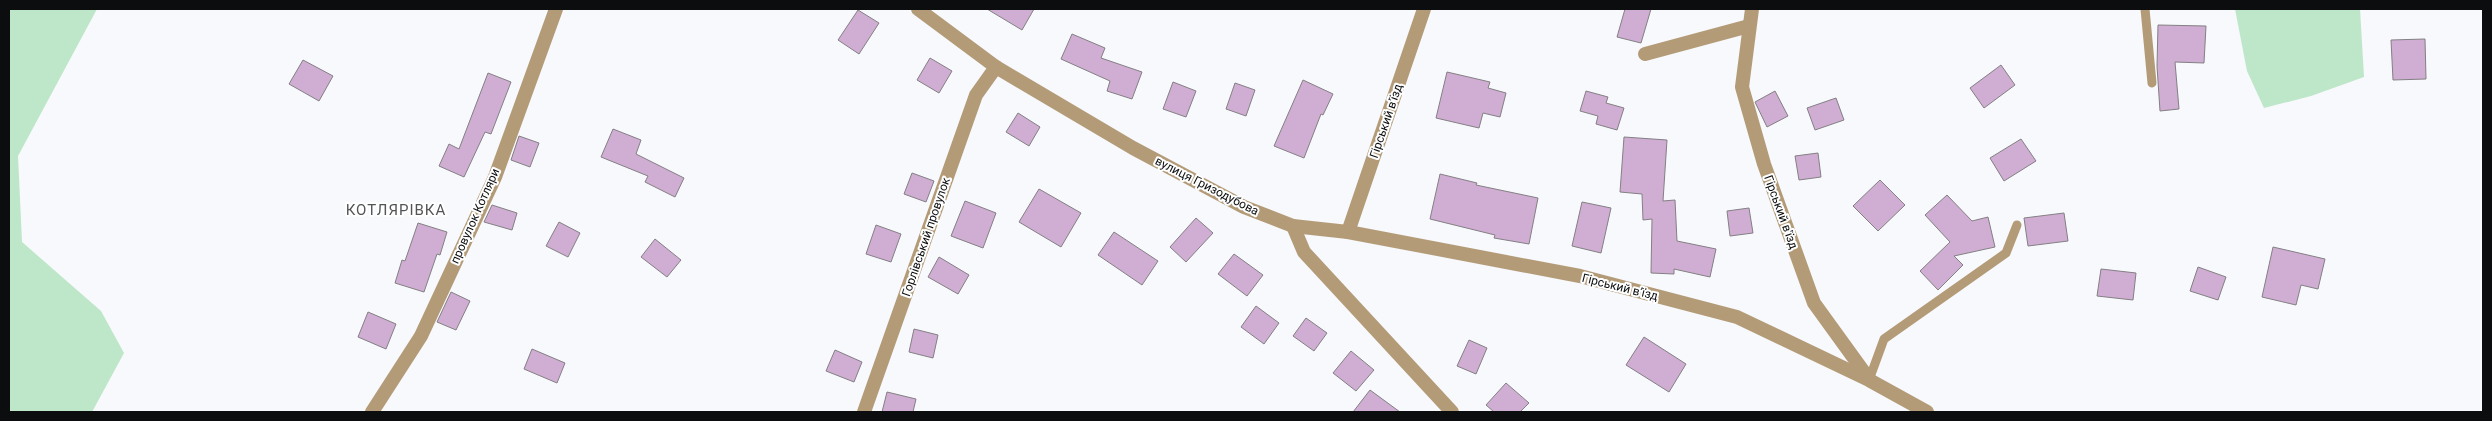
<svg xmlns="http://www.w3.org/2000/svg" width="2492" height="421" font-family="Roboto,sans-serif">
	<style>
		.green { fill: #bee6c8 }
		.building { fill: #d0add3; stroke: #838083 }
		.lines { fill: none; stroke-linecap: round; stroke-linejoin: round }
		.service { stroke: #b49b78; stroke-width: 9 }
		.minor { stroke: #b49b78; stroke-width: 14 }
		.labels { text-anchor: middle; stroke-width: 4; stroke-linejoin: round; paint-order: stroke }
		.street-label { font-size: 12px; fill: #0c0d0e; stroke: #fff }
		.quarter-label { font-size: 15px; letter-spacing: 1px; fill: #525456; stroke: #fff }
	</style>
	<rect width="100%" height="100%" fill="#f7f9fc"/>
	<g class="green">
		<path d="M 9,9 L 97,9 L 18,156 L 22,242 L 101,311 L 124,353 L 92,412 L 9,412 Z"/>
		<path d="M 2235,9 L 2360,9 L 2364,77 L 2311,96 L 2264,108 L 2247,71 Z"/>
	</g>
	<g class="building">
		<path d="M 987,9 L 1034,9 L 1022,30 Z"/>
		<path d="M 1625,9 L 1651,9 L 1641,43 L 1617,37 Z"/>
		<path d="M 858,10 L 879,23 L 859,54 L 838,40 Z"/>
		<path d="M 2158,25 L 2206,26 L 2204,63 L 2175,62 L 2179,109 L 2160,111 L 2157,66 Z"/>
		<path d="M 1072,34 L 1105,48 L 1101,58 L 1142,72 L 1132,99 L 1107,91 L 1110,81 L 1061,59 Z"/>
		<path d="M 2425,39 L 2426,79 L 2393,80 L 2391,40 Z"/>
		<path d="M 930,58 L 952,71 L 939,93 L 917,80 Z"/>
		<path d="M 303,60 L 333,76 L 319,101 L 289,84 Z"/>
		<path d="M 2001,65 L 2015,85 L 1984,108 L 1970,88 Z"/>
		<path d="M 1447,72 L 1490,82 L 1488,88 L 1506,93 L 1500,117 L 1483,113 L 1479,128 L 1436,118 Z"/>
		<path d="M 488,73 L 511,82 L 491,134 L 485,132 L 464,177 L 439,166 L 449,144 L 459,149 Z"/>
		<path d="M 1303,80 L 1333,94 L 1323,115 L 1321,114 L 1304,158 L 1274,146 Z"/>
		<path d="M 1173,82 L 1196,91 L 1186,117 L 1163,109 Z"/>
		<path d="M 1235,83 L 1255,90 L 1246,116 L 1226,109 Z"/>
		<path d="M 1586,91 L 1608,97 L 1606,103 L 1624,108 L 1617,130 L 1596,124 L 1598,116 L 1580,111 Z"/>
		<path d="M 1775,91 L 1788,116 L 1767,127 L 1755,102 Z"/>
		<path d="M 1836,98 L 1844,120 L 1815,130 L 1807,108 Z"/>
		<path d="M 1018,113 L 1040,127 L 1029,146 L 1006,132 Z"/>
		<path d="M 613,129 L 641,140 L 636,154 L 684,178 L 675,197 L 645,182 L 648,176 L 601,157 Z"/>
		<path d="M 519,136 L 539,143 L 530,167 L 511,160 Z"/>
		<path d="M 1624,137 L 1667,140 L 1663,201 L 1675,200 L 1677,241 L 1716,249 L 1710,277 L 1674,269 L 1674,274 L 1651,273 L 1652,219 L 1643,220 L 1642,194 L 1620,192 Z"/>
		<path d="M 2021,139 L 2036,161 L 2004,181 L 1990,158 Z"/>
		<path d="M 1818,153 L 1821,177 L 1799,180 L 1795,156 Z"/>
		<path d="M 912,173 L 934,181 L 926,202 L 904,194 Z"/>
		<path d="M 1440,174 L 1477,183 L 1476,185 L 1538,198 L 1529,244 L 1494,238 L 1495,235 L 1430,219 Z"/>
		<path d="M 1880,180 L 1905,205 L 1878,231 L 1853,206 Z"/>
		<path d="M 1039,189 L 1081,213 L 1061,247 L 1019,222 Z"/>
		<path d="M 1947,195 L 1972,221 L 1988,217 L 1995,247 L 1954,256 L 1963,265 L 1938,290 L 1920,271 L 1950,242 L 1925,215 Z"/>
		<path d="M 965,201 L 996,213 L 983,248 L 951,236 Z"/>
		<path d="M 1582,202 L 1611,208 L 1601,253 L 1572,246 Z"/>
		<path d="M 492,205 L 517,213 L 512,230 L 484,222 Z"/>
		<path d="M 1749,208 L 1753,233 L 1730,236 L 1727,211 Z"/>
		<path d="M 2064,213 L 2068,241 L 2028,246 L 2024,218 Z"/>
		<path d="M 1196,218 L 1213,233 L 1186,262 L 1170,247 Z"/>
		<path d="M 559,222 L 580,233 L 568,257 L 546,246 Z"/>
		<path d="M 418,223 L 447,232 L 440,255 L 437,254 L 424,292 L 395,283 L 402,260 L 405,261 Z"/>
		<path d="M 876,225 L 901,234 L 891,262 L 866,254 Z"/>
		<path d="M 1114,232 L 1158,261 L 1142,285 L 1098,255 Z"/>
		<path d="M 655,239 L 681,260 L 667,277 L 641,257 Z"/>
		<path d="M 2273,247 L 2325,259 L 2318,289 L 2301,285 L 2296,305 L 2262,297 Z"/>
		<path d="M 1234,254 L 1263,275 L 1247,296 L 1218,274 Z"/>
		<path d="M 939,257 L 969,275 L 958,294 L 928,277 Z"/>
		<path d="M 2198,267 L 2226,277 L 2218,300 L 2190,291 Z"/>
		<path d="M 2101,269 L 2136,273 L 2133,300 L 2097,296 Z"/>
		<path d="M 451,292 L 470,301 L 456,330 L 437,322 Z"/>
		<path d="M 1256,306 L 1279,323 L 1264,344 L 1241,327 Z"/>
		<path d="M 368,312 L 396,324 L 386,349 L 358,337 Z"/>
		<path d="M 1306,318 L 1327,333 L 1314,351 L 1293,336 Z"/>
		<path d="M 914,329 L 938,335 L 933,358 L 909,352 Z"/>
		<path d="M 1644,337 L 1686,364 L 1669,392 L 1626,365 Z"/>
		<path d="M 1469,340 L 1487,348 L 1476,374 L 1457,366 Z"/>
		<path d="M 532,349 L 565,363 L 557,383 L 524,369 Z"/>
		<path d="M 835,350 L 862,362 L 854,382 L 826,371 Z"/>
		<path d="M 1351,351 L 1374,370 L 1356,391 L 1333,373 Z"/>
		<path d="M 1506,383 L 1529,403 L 1520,412 L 1494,412 L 1486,405 Z"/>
		<path d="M 1370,390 L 1400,412 L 1353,412 Z"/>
		<path d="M 887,392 L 916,399 L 913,412 L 882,412 Z"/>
	</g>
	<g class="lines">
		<g class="service">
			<path d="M 2145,9 L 2152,83"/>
			<path d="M 1869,380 L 1884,339 L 2006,253 L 2017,225"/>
		</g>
		<g class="minor">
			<path d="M 918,9 L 996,67 L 1133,148 L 1244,207 L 1293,226 L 1348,232 L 1580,276 L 1737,317 L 1869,380 L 1927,412"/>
			<path d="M 1752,9 L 1742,87 L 1764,164 L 1814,303 L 1869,379"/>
			<path d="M 1645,54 L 1749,26"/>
			<path d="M 1293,226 L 1304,252 L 1452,412"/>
			<path d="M 1348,232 L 1424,9"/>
			<path d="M 372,412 L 421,336 L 495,177 L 556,9"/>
			<path d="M 864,412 L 976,95 L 996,67"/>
		</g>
	</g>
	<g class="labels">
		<g class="street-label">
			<text transform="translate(1386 121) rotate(-71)" y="4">Гірський в'їзд</text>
			<text transform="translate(1207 186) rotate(27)" y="4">вулиця Гризодубова</text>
			<text transform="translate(1781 212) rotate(70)" y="4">Гірський в'їзд</text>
			<text transform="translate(475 216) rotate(-66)" y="4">провулок Котляри</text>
			<text transform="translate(926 237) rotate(-71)" y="4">Горлівський провулок</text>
			<text transform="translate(1620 287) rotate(14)" y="4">Гірський в’їзд</text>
		</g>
		<g class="quarter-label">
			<text x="396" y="215">КОТЛЯРІВКА</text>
		</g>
	</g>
	<rect width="2492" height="421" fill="none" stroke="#0c0d0e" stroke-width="20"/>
</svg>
